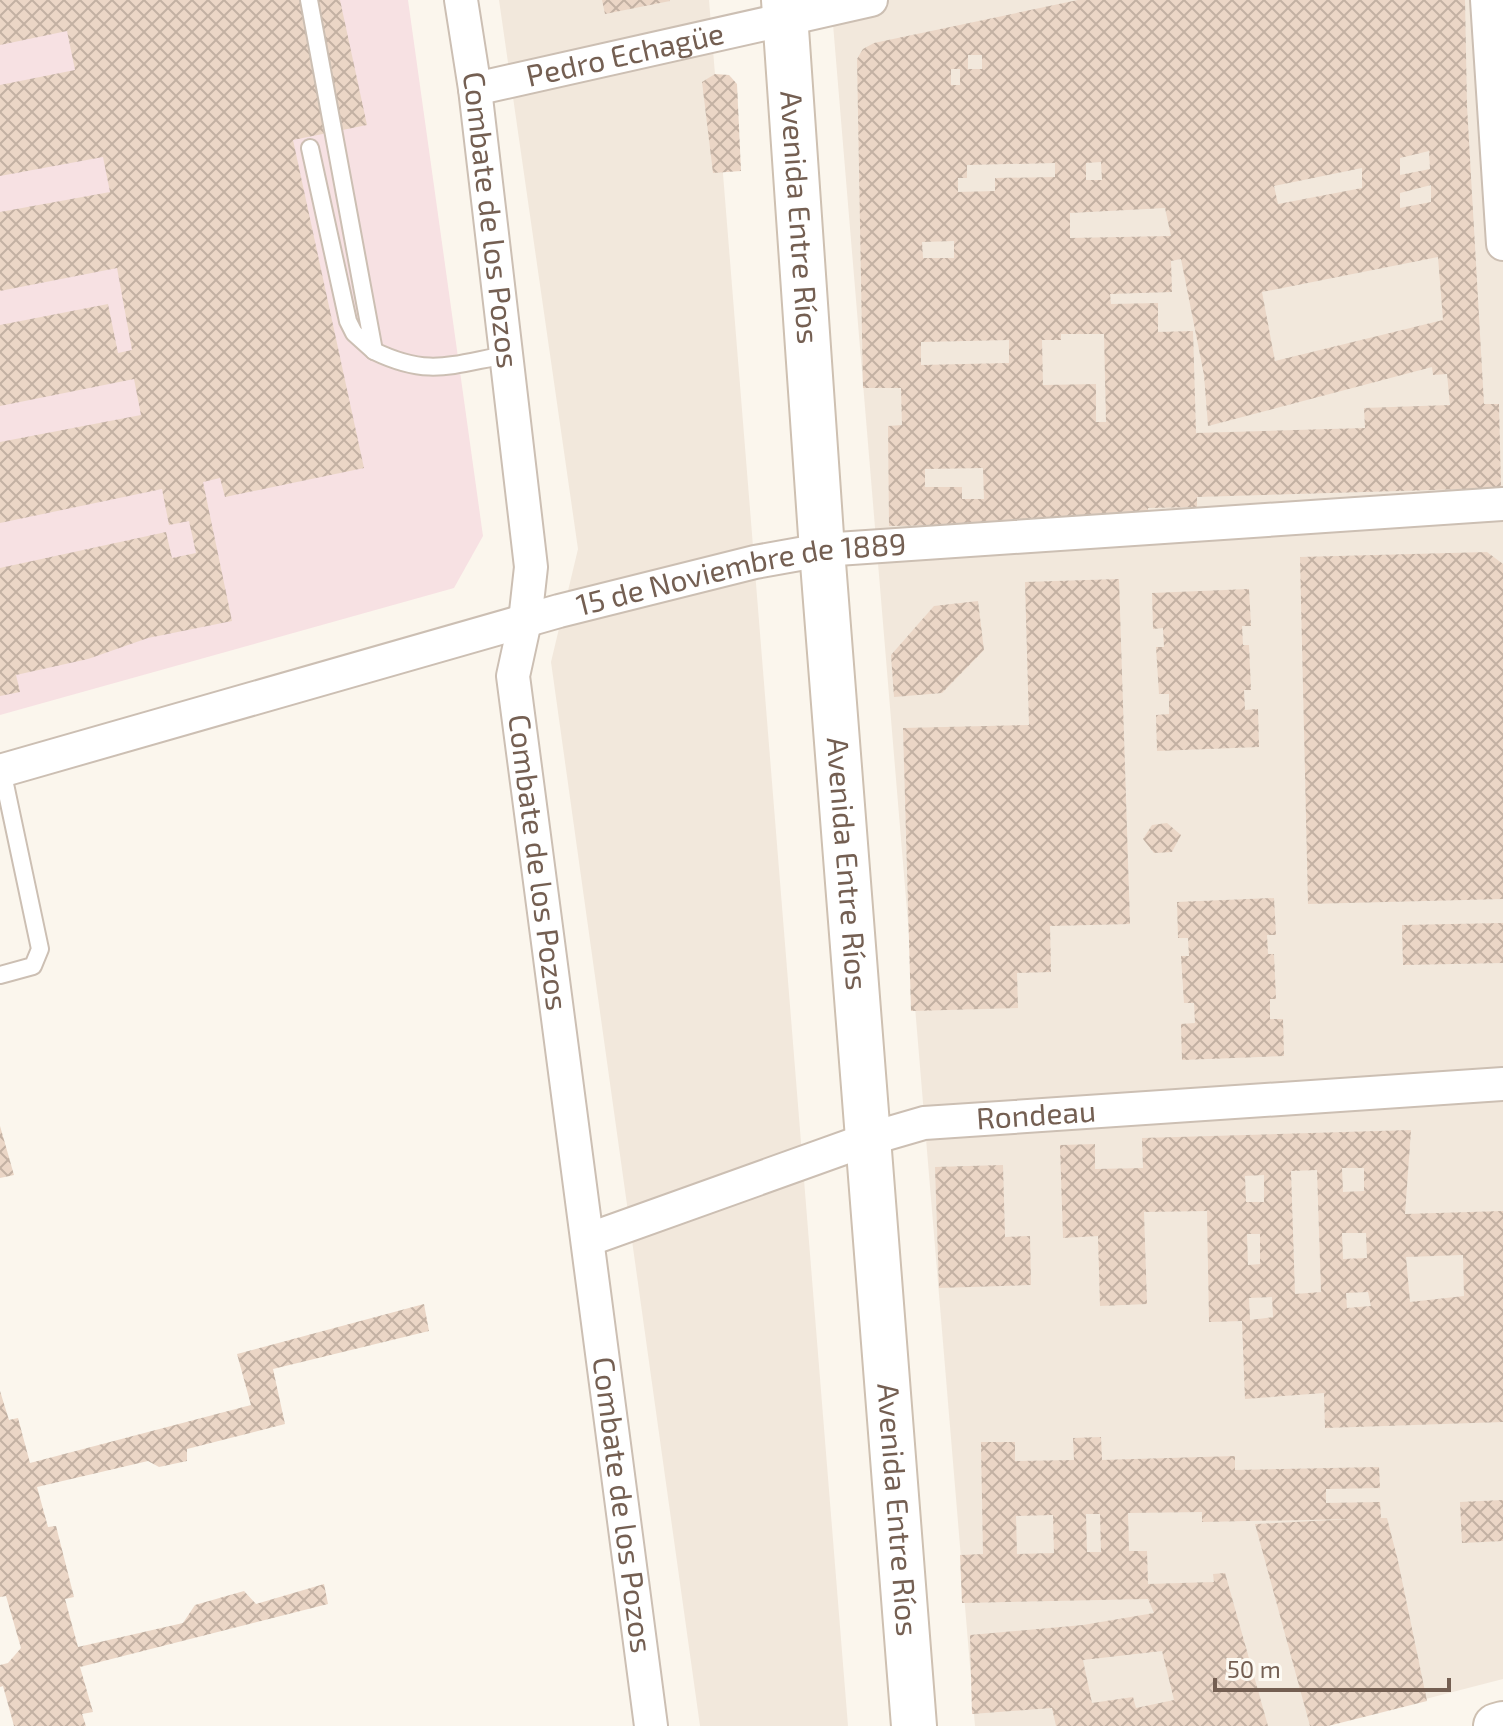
<svg xmlns="http://www.w3.org/2000/svg" width="1503" height="1726" font-family="'Exo 2',sans-serif">
	<style>
		.residential { fill: #f2e8dc }
		.medical { fill: #f7e1e3 }
		.building { fill: url(#building-cross-hatch); fill-rule: evenodd }
		.lines { fill: none; stroke-linecap: round; stroke-linejoin: round }
		.lane-casing { stroke: #ccbfb3; stroke-width: 20 }
		.street-casing { stroke: #ccbfb3; stroke-width: 36 }
		.secondary-casing { stroke: #cec0b1; stroke-width: 48 }
		.lane { stroke: #fff; stroke-width: 16 }
		.street { stroke: #fff; stroke-width: 32 }
		.secondary { stroke: #fff; stroke-width: 44 }
		.labels { text-anchor: middle; stroke-width: 6; stroke-linejoin: round; paint-order: stroke }
		.street-label { font-size: 30px; fill: #745f52; stroke: #fdfaf3 }
	</style>
	<defs>
		<pattern id="building-cross-hatch" width="8" height="8" patternUnits="userSpaceOnUse" patternTransform="scale(2)"><rect width="8" height="8" fill="#ebd6c6"/><path d="M0 0l8 8M0 8l8-8" fill="none" stroke="#c3b1a3"/></pattern>
	</defs>
	<rect width="100%" height="100%" fill="#fbf6ed"/>
	<g class="residential">
		<path d="M 499,0 L 709,0 L 848,1726 L 700,1726 L 551,662 L 578,549 Z"/>
		<path d="M 831,0 L 1503,0 L 1503,1679 L 1321,1726 L 975,1726 Z"/>
	</g>
	<path class="medical" d="M 0,0 L 408,0 L 483,536 L 454,588 L 0,715 Z"/>
	<g class="building">
		<path d="M 0,0 L 340,0 L 367,125 L 293,140 L 364,468 L 225,497 L 220,478 L 203,482 L 232,621 L 148,638 L 88,659 L 16,675 L 20,692 L 0,696 L 0,568 L 166,532 L 172,558 L 196,553 L 189,521 L 169,525 L 162,489 L 0,523 L 0,442 L 141,415 L 134,379 L 0,406 L 0,325 L 108,304 L 118,353 L 132,350 L 117,268 L 0,291 L 0,212 L 110,192 L 103,157 L 0,176 L 0,85 L 75,70 L 67,31 L 0,45 Z"/>
		<path d="M 602,0 L 670,0 L 670,1 L 605,14 Z"/>
		<path d="M 1078,0 L 1465,0 L 1467,106 L 1484,404 L 1499,404 L 1501,488 L 1197,497 L 1197,507 L 1148,508 L 1148,515 L 1070,516 L 1071,523 L 889,526 L 888,426 L 902,425 L 901,388 L 863,388 L 857,59 L 863,49 L 874,43 ZM 968,55 L 982,55 L 982,69 L 968,69 ZM 951,69 L 960,69 L 960,85 L 951,85 ZM 1429,151 L 1430,169 L 1400,175 L 1400,158 ZM 1101,162 L 1102,180 L 1086,180 L 1086,163 ZM 1055,163 L 1055,177 L 995,178 L 995,191 L 958,192 L 958,178 L 967,178 L 967,165 ZM 1362,168 L 1362,188 L 1278,204 L 1274,186 ZM 1431,185 L 1431,202 L 1400,208 L 1400,193 ZM 1165,208 L 1171,236 L 1070,238 L 1070,213 ZM 954,241 L 954,258 L 923,258 L 922,242 ZM 1438,257 L 1443,320 L 1275,361 L 1262,292 ZM 1181,259 L 1204,375 L 1208,426 L 1432,367 L 1433,375 L 1447,374 L 1450,405 L 1364,408 L 1365,428 L 1196,433 L 1193,331 L 1158,332 L 1158,303 L 1111,304 L 1110,294 L 1172,292 L 1171,261 ZM 1061,334 L 1104,334 L 1106,422 L 1096,422 L 1096,384 L 1043,385 L 1042,340 L 1061,340 ZM 1009,340 L 1009,363 L 921,365 L 921,342 ZM 983,468 L 984,499 L 962,499 L 962,487 L 925,487 L 925,469 Z"/>
		<path d="M 715,74 L 729,75 L 737,84 L 741,171 L 713,173 L 702,82 Z"/>
		<path d="M 1487,552 L 1503,564 L 1503,899 L 1308,904 L 1300,557 Z"/>
		<path d="M 1119,579 L 1130,924 L 1050,926 L 1051,972 L 1017,973 L 1018,1008 L 911,1011 L 903,728 L 1029,725 L 1025,582 Z"/>
		<path d="M 1249,589 L 1251,626 L 1242,626 L 1243,645 L 1249,645 L 1251,690 L 1244,690 L 1245,710 L 1258,709 L 1259,747 L 1157,751 L 1156,715 L 1169,714 L 1169,694 L 1159,694 L 1156,647 L 1164,647 L 1163,628 L 1153,629 L 1152,593 Z"/>
		<path d="M 978,601 L 984,650 L 942,693 L 894,697 L 891,655 L 934,606 Z"/>
		<path d="M 1167,823 L 1181,835 L 1172,852 L 1154,853 L 1143,839 L 1152,825 Z"/>
		<path d="M 1274,898 L 1276,935 L 1267,935 L 1268,954 L 1274,954 L 1276,999 L 1270,999 L 1270,1019 L 1283,1019 L 1284,1056 L 1182,1060 L 1181,1024 L 1195,1023 L 1194,1003 L 1184,1003 L 1181,956 L 1189,956 L 1188,938 L 1178,938 L 1177,902 Z"/>
		<path d="M 1503,923 L 1503,963 L 1403,965 L 1402,925 Z"/>
		<path d="M 0,1126 L 14,1175 L 0,1178 Z"/>
		<path d="M 1411,1130 L 1405,1214 L 1503,1211 L 1503,1422 L 1325,1428 L 1324,1393 L 1245,1399 L 1242,1321 L 1209,1322 L 1207,1211 L 1144,1212 L 1147,1304 L 1100,1306 L 1098,1236 L 1063,1238 L 1060,1145 L 1095,1144 L 1095,1169 L 1143,1168 L 1142,1138 ZM 1342,1168 L 1364,1168 L 1364,1191 L 1343,1192 ZM 1317,1170 L 1321,1292 L 1295,1294 L 1291,1171 ZM 1264,1175 L 1264,1202 L 1246,1202 L 1245,1176 ZM 1342,1233 L 1366,1233 L 1367,1258 L 1343,1259 ZM 1247,1234 L 1260,1234 L 1260,1264 L 1248,1265 ZM 1463,1255 L 1464,1296 L 1410,1302 L 1406,1257 ZM 1368,1292 L 1371,1306 L 1347,1308 L 1346,1293 ZM 1272,1297 L 1273,1317 L 1250,1320 L 1249,1298 Z"/>
		<path d="M 1003,1165 L 1005,1237 L 1030,1236 L 1031,1285 L 939,1288 L 935,1167 Z"/>
		<path d="M 424,1304 L 429,1331 L 273,1369 L 285,1424 L 187,1449 L 187,1461 L 159,1467 L 148,1461 L 37,1487 L 48,1527 L 56,1526 L 74,1597 L 65,1599 L 78,1647 L 183,1623 L 195,1605 L 244,1591 L 256,1604 L 324,1584 L 328,1604 L 80,1667 L 93,1712 L 82,1714 L 86,1726 L 14,1726 L 3,1686 L 0,1687 L 0,1665 L 8,1663 L 21,1648 L 6,1596 L 0,1597 L 0,1391 L 9,1420 L 18,1418 L 30,1463 L 251,1405 L 237,1354 Z"/>
		<path d="M 1101,1437 L 1102,1460 L 1235,1456 L 1235,1470 L 1379,1467 L 1380,1488 L 1326,1489 L 1326,1503 L 1380,1502 L 1381,1518 L 1387,1518 L 1398,1561 L 1427,1701 L 1328,1726 L 1310,1726 L 1255,1524 L 1353,1519 L 1202,1522 L 1202,1512 L 1128,1513 L 1129,1551 L 1147,1551 L 1148,1584 L 1214,1582 L 1213,1574 L 1225,1573 L 1268,1726 L 1056,1726 L 1052,1708 L 972,1714 L 970,1635 L 1083,1625 L 1154,1613 L 1148,1599 L 962,1603 L 960,1555 L 983,1554 L 981,1442 L 1015,1442 L 1015,1461 L 1074,1460 L 1073,1438 ZM 1086,1514 L 1100,1514 L 1101,1552 L 1087,1552 ZM 1053,1515 L 1054,1553 L 1017,1554 L 1016,1516 ZM 1162,1651 L 1174,1700 L 1136,1708 L 1133,1697 L 1092,1703 L 1083,1660 Z"/>
		<path d="M 1503,1500 L 1503,1541 L 1462,1543 L 1460,1502 Z"/>
	</g>
	<g class="lines">
		<defs>
			<g id="lane">
				<path d="M 309,0 L 374,351 C 428,377 450,365 506,355"/>
				<path d="M 310,148 L 348,321 L 354,333 L 374,351"/>
				<path d="M 0,975 L 33,966 L 40,949 L 2,770"/>
			</g>
			<g id="street">
				<path id="s1" d="M 461,0 L 475,89 L 531,567 L 525,621 L 513,676 L 651,1726"/>
				<path d="M 1487,0 L 1503,244"/>
				<path id="s2" d="M 475,89 L 871,0"/>
				<path id="s3" d="M 0,771 L 559,611 L 755,562 L 822,550 L 1503,504"/>
				<path id="s4" d="M 590,1239 L 869,1139 L 924,1123 L 1503,1084"/>
			</g>
			<g id="secondary">
				<path id="s5" d="M 784,0 L 822,550 L 914,1726"/>
				<path d="M 1496,1726 L 1503,1724"/>
			</g>
		</defs>
		<use href="#lane" class="lane-casing"/>
		<use href="#street" class="street-casing"/>
		<use href="#secondary" class="secondary-casing"/>
		<use href="#lane" class="lane"/>
		<use href="#street" class="street"/>
		<use href="#secondary" class="secondary"/>
	</g>
	<g class="labels">
		<g class="street-label">
			<text dy="10" stroke="none"><textPath href="#s2" startOffset="154">Pedro Echagüe</textPath></text>
			<text dy="10" stroke="none"><textPath href="#s5" startOffset="218">Avenida Entre Ríos</textPath></text>
			<text dy="10" stroke="none"><textPath href="#s1" startOffset="222">Combate de los Pozos</textPath></text>
			<text dy="10" stroke="none"><textPath href="#s3" startOffset="768">15 de Noviembre de 1889</textPath></text>
			<text dy="10" stroke="none"><textPath href="#s1" startOffset="870">Combate de los Pozos</textPath></text>
			<text dy="10" stroke="none"><textPath href="#s5" startOffset="866">Avenida Entre Ríos</textPath></text>
			<text dy="10" stroke="none"><textPath href="#s4" startOffset="466">Rondeau</textPath></text>
			<text dy="10" stroke="none"><textPath href="#s1" startOffset="1518">Combate de los Pozos</textPath></text>
			<text dy="10" stroke="none"><textPath href="#s5" startOffset="1514">Avenida Entre Ríos</textPath></text>
		</g>
	</g>
	<path d="M1215 1678v12h234v-12" fill="none" stroke="#745f52" stroke-width="4"/>
	<text x="1227" y="1678" font-size="24" fill="#745f52" stroke="#fdfaf3" stroke-width="6" paint-order="stroke">50 m</text>
</svg>
